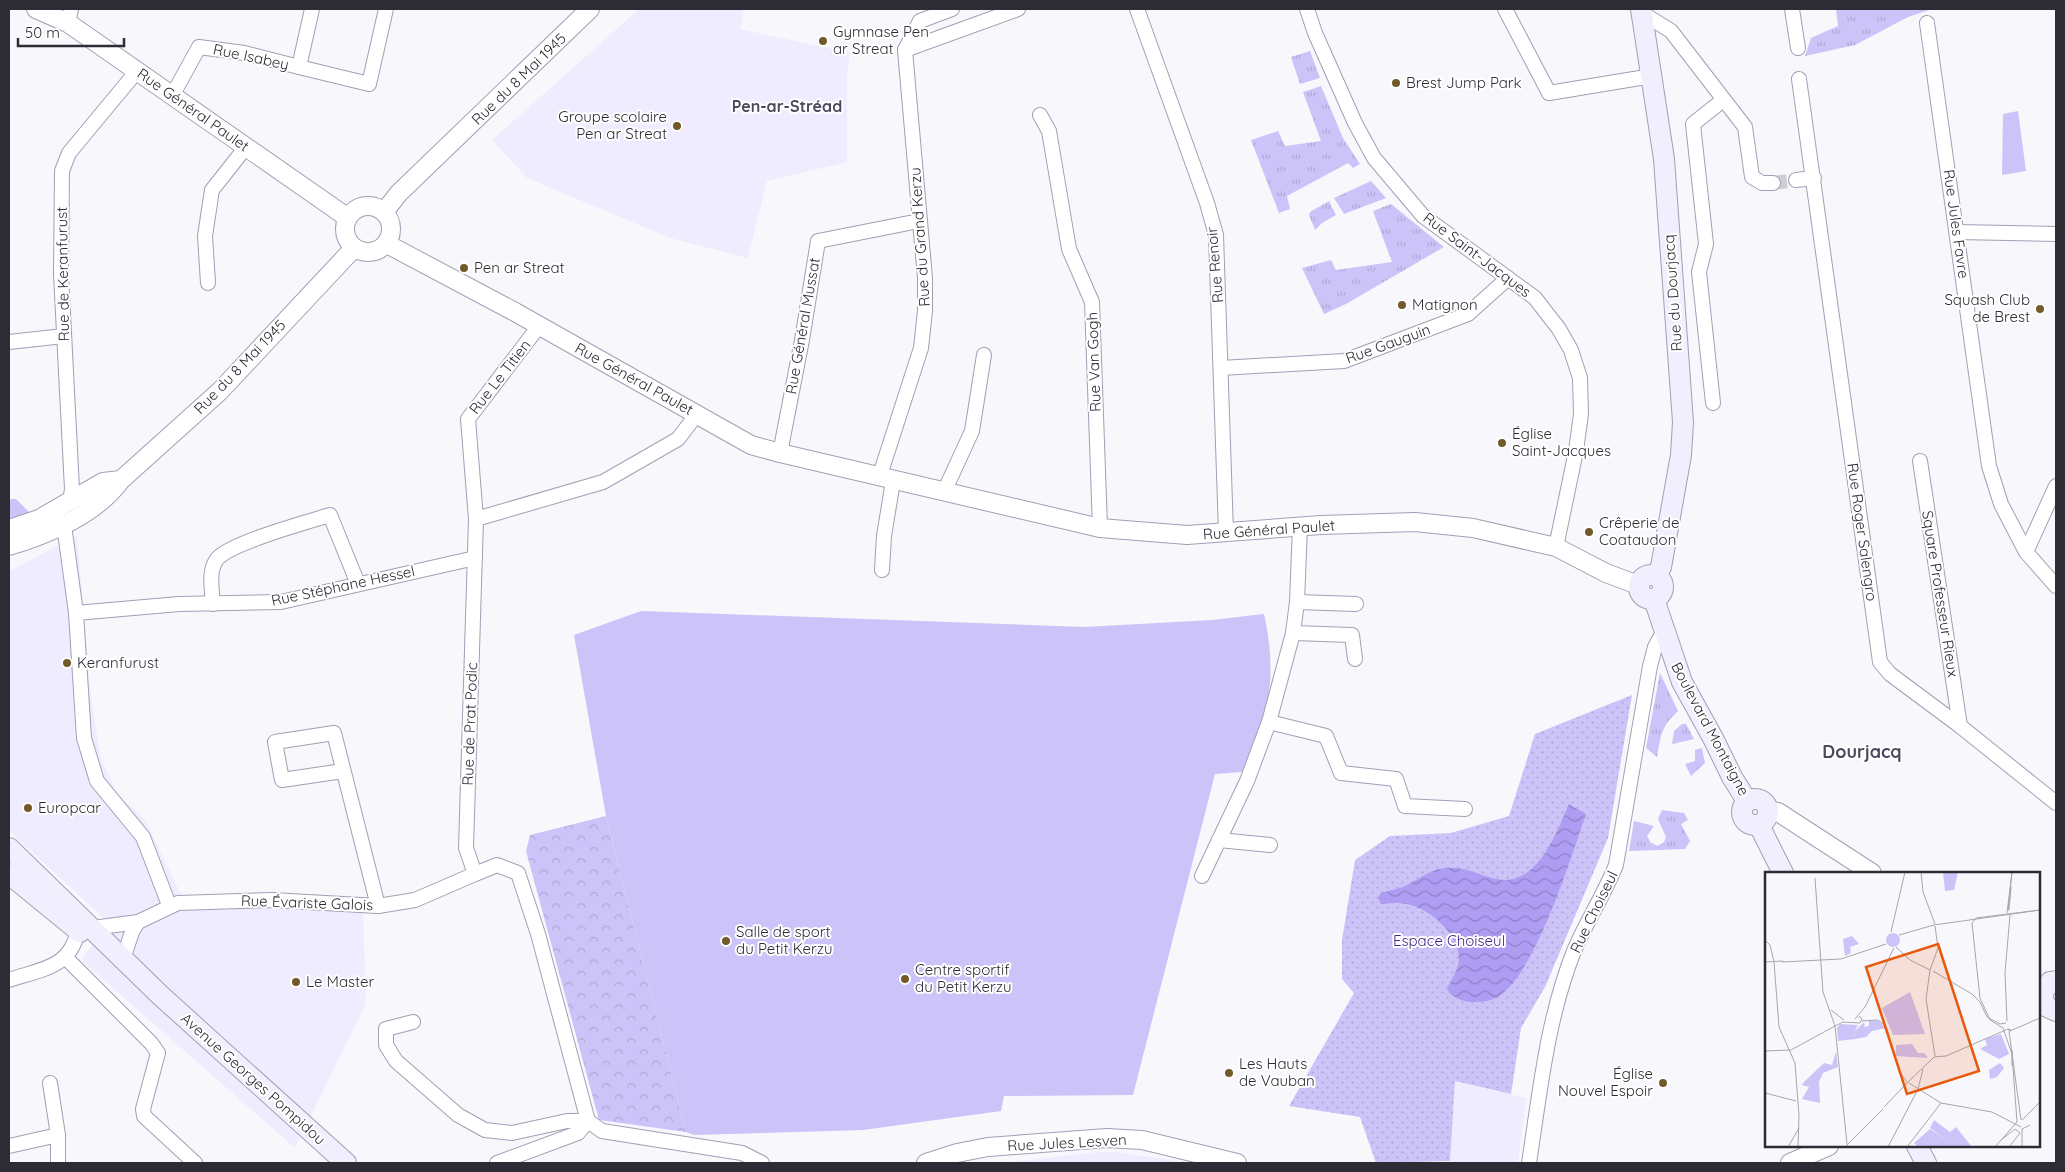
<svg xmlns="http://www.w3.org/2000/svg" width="2065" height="1172" font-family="Quicksand,sans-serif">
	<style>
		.built { fill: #efecff }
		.grass { fill: url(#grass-tufts) }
		.forest { fill: url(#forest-crowns) }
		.park { fill: url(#park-dots) }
		.pitch { fill: #ccc3f9 }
		.water { fill: url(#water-waves) }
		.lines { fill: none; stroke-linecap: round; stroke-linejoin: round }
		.minor-tunnel { stroke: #cfced4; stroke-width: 14; stroke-dasharray: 14 7; stroke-linecap: butt }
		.minor-casing { stroke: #a29fb5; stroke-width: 16 }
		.tertiary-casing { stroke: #a29fb5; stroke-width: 20 }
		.secondary-casing { stroke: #a29fb5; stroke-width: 22 }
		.minor { stroke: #fff; stroke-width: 14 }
		.tertiary { stroke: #fff; stroke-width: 18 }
		.secondary { stroke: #f1effd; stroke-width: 20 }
		.poi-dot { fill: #715929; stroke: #fff; stroke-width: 2 }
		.labels { text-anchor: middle; stroke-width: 4; stroke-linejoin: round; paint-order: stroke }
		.poi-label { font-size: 15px; fill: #2d2c34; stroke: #fff; text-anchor: start }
		.street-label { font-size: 15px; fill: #2d2c34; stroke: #fff }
		.park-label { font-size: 15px; fill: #452587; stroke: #fff }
		.neighbourhood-label { font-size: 16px; font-weight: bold; fill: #4c495c; stroke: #fff }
		.quarter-label { font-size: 18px; font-weight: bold; fill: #4c495c; stroke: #fff }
		.inset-road { fill: none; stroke: #a6a6ac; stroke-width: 1 }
		.view { fill: #e8590c; fill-opacity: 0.15; stroke: #e8590c; stroke-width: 2.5 }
		.inset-edge { fill: none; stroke: #2d2c34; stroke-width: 2.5 }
	</style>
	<defs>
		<pattern id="grass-tufts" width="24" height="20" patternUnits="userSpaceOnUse" patternTransform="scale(1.25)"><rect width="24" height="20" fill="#ccc3f9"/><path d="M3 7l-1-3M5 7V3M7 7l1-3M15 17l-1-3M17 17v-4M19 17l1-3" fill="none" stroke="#b0a8d6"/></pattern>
		<pattern id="forest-crowns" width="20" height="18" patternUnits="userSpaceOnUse" patternTransform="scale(1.25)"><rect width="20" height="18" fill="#ccc3f9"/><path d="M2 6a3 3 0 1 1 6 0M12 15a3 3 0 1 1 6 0" fill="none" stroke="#b0a8d6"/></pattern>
		<pattern id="park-dots" width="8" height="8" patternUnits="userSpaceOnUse" patternTransform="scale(1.25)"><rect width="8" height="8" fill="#ccc3f9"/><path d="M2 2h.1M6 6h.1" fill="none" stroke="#b0a8d6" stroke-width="1.8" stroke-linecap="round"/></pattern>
		<pattern id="water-waves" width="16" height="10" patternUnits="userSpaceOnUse" patternTransform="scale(1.25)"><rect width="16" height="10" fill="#ae9df3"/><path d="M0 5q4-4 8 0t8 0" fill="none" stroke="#8e80c6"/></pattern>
	</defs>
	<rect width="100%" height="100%" fill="#f7f7fc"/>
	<g class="built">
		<path d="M 639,9 L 744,9 L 740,29 L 850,53 L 847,77 L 847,162 L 767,181 L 748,258 L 670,238 L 527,178 L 492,140 Z"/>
		<path d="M 77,536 L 91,697 L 100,756 L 117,793 L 145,820 L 186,905 L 363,908 L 366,1004 L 295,1148 L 81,960 L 109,923 L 9,831 L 9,571 Z"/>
		<path d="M 1455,1081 L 1526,1098 L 1518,1163 L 1450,1163 Z"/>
		<path d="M 1097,1152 L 1115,1152 L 1165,1159 L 1182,1163 L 1004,1163 Z"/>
	</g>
	<g class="grass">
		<path d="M 1836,9 L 1932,9 L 1908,17 L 1855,45 L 1805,56 L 1811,38 L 1838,26 Z"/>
		<path d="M 1310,51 L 1320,78 L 1300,84 L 1291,57 Z"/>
		<path d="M 1321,86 L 1343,138 L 1360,164 L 1353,168 L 1348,163 L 1287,196 L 1290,209 L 1279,213 L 1251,140 L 1278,131 L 1285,146 L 1321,141 L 1303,92 Z"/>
		<path d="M 1371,181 L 1386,198 L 1344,214 L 1334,198 Z"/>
		<path d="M 1329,201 L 1336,215 L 1322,223 L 1315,230 L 1309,215 L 1310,212 Z"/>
		<path d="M 1391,204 L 1444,247 L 1346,304 L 1324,314 L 1302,268 L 1331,260 L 1336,270 L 1392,262 L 1373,211 Z"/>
		<path d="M 9,499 L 16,499 L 30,513 L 9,521 Z"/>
		<path d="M 1660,673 L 1678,711 C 1661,727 1661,735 1657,757 L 1646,748 Z"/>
		<path d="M 1682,724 L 1686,724 L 1694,739 L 1672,744 L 1674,731 Z"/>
		<path d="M 1702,748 L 1705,763 L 1691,776 L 1685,764 L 1695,761 L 1695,750 Z"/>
		<path d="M 1662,810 L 1684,813 L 1688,820 L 1681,824 L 1690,841 L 1685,849 L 1629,851 L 1634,821 L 1654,826 L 1647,836 L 1651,843 L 1658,846 L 1664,842 L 1666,837 L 1658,819 Z"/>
	</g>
	<path class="forest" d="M 606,816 L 686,1132 L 599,1120 L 526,851 L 530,835 Z"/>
	<path class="park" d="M 1632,695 L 1608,838 L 1545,987 L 1521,1028 L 1511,1094 L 1455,1081 L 1450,1161 L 1376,1163 L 1360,1117 L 1289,1106 L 1354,993 L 1342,979 L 1342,940 L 1355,860 L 1390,836 L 1451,833 L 1509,816 L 1535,734 Z"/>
	<g class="pitch">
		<path d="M 2018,111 L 2026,171 L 2002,175 L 2003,114 Z"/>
		<path d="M 641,611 L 1084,627 L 1212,620 L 1264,614 C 1270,640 1273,671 1268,699 C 1264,724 1251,749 1242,772 L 1215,774 L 1133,1095 L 1004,1096 L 1001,1111 L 863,1130 L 694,1135 L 686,1132 L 606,816 L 574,635 Z"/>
	</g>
	<path class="water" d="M 1569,804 L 1586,814 C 1571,857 1536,972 1499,996 C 1492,1001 1482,1002 1473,1002 C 1464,1002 1452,998 1447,989 C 1451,980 1458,970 1459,960 C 1460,937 1433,911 1411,905 C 1401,902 1391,903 1381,904 L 1378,898 L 1381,893 C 1388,891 1396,889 1403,887 C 1416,881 1429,870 1444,868 C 1462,866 1476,873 1492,878 C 1536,891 1555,835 1569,804 Z"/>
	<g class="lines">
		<path class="minor-tunnel" d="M 1773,183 L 1796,180"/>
		<defs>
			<g id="minor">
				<path d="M 952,9 L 920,21 L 905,50 L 1018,9"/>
				<path d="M 1137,9 L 1207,203 L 1216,235 L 1226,533"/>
				<path d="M 1307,9 L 1315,33 L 1355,123 L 1374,158 L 1423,216 L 1535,298 L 1559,329 L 1571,350 L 1580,378 L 1581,414 L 1576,451 L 1556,547"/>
				<path d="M 1505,9 L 1549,93 L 1652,76"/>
				<path d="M 1792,9 L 1798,48"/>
				<path d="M 1642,13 L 1671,31 L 1745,127 L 1752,177 L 1762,183 L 1773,183"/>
				<path d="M 68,23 L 71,9"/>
				<path d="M 1927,23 L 1989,466 L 2001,504 L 2026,552 L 2056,586"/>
				<path d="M 299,67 L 369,84 L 386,9"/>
				<path d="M 1799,79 L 1880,662 L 1890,674 L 1960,726 L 2056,803"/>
				<path d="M 172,96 L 199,47 L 244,53 L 299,67 L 312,9"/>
				<path d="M 1040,115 L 1049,131 L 1069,249 L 1092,302 L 1100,528"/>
				<path d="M 1796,180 L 1814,178"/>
				<path d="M 1957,232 L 2056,234"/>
				<path d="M 208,283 L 205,236 L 212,190 L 246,147"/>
				<path d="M 539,326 L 468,419 L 476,519 L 466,848 L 475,874 L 497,865 L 518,873 L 538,934 L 588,1121 L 602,1131 L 742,1153 L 762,1163"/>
				<path d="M 9,342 L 64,336"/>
				<path d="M 1221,368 L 1344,361 L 1468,314 L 1508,278"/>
				<path d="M 1713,403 L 1699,272 L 1706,244 L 1693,124 L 1723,100"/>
				<path d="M 780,453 L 802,340 L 818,241 L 919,221"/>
				<path d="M 1920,461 L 1960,726"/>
				<path d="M 879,478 L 921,348 L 925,311 L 925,278 L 905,50"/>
				<path d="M 944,492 L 972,431 L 984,355"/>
				<path d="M 70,502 L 72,489 L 61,274 L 62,171 L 69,153 L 137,71"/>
				<path d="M 476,519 L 603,482 L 678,439 L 697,414"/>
				<path d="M 64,525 L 76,613 L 84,738 L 97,781 L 143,837 L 169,905"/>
				<path d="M 2026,552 L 2056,486"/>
				<path d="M 882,570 L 884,536 L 893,481"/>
				<path d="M 1297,602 L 1356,604"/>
				<path d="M 213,604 C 212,589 208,571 217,559 C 230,543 307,522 330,515 L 358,584"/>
				<path d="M 76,613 L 179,604 L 281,602 L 475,558"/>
				<path d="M 1293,633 L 1352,635 L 1355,659"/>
				<path d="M 1269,722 L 1326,736 L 1341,773 L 1396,779 L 1405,806 L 1465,809"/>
				<path d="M 343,771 L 282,780 L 275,742 L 334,733 L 378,906"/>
				<path d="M 1219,840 L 1270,845"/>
				<path d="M 1202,876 L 1247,781 L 1269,722 L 1293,633 L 1297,602 L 1300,526"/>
				<path d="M 93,928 L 138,922 L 178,903 L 272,900 L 378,906 L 415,900 L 475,874"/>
				<path d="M 66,958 L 151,1043 L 158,1053 L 143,1109 L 144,1116 L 195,1163"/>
				<path d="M 123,959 L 132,932 L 138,922"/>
				<path d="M 9,980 C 41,969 71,968 78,930"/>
				<path d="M 413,1022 L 386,1029 L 386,1045 L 396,1061 L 458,1115 L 485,1130 L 512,1133 L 567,1121 L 588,1121"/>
				<path d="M 50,1083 L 58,1135 L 58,1163"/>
				<path d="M 9,1146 L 58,1135"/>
				<path d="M 497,1163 L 578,1133 L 588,1121"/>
				<path d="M 1529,1163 C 1540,1092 1547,1019 1574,951 C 1586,922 1604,895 1616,865 L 1650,666 L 1655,647 L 1663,632"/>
			</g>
			<g id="tertiary">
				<path d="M 36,9 L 68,23 L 348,218"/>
				<circle cx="368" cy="229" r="23"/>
				<path d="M 384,212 L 399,193 L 590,9"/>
				<path d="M 387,244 L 515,312 L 751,445 L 780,453 L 1100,528 L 1187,535 L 1321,525 L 1415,522 L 1473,528 L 1556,547 L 1606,573 L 1638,585"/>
				<path d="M 9,529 L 39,519 L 103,482 L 121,480"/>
				<path d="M 9,546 C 49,534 96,515 121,480 L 220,391 L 354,248"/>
				<path d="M 1768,811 L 1778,812 L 1872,873"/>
				<path d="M 926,1163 L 957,1153 L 988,1147 L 1107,1138 L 1142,1140 L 1237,1163"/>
				<path d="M 1790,1163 L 1829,1146"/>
			</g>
			<g id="secondary">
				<path d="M 1641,9 L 1664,159 L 1683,422 L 1681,455 L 1661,567 L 1656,575"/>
				<circle cx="1651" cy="587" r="12"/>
				<path d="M 1654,599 L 1682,682 L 1714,740 L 1732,777 L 1747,801"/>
				<circle cx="1755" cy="812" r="13"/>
				<path d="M 1759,825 L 1783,873"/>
				<path d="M 9,848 L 160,995 L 346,1163"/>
				<path d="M 9,874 L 80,932"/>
				<path d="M 2056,981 L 2050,982 L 2042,994 L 2045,1006 L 2056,1011"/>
				<path d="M 1917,1146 L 1926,1163"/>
			</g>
		</defs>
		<use href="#minor" class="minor-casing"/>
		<use href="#tertiary" class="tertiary-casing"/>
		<use href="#secondary" class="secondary-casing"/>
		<use href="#minor" class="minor"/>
		<use href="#tertiary" class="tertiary"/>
		<use href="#secondary" class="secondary"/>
	</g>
	<g class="poi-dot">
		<circle cx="823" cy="41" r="5"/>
		<circle cx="1396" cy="83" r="5"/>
		<circle cx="677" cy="126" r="5"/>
		<circle cx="464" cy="268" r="5"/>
		<circle cx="1402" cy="305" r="5"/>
		<circle cx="2040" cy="309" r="5"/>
		<circle cx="1502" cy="443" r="5"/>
		<circle cx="1589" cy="532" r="5"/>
		<circle cx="67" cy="663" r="5"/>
		<circle cx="28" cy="808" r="5"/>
		<circle cx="726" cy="941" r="5"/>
		<circle cx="905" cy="979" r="5"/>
		<circle cx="296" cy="982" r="5"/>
		<circle cx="1229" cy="1073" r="5"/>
		<circle cx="1663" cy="1083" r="5"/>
	</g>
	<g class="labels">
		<g class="poi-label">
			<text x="833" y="37">Gymnase Pen<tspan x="833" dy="17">ar Streat</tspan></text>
			<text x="1406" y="88">Brest Jump Park</text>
			<text x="667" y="122" text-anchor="end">Groupe scolaire<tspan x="667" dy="17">Pen ar Streat</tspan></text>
			<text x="474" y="273">Pen ar Streat</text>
			<text x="2030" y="305" text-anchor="end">Squash Club<tspan x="2030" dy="17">de Brest</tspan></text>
			<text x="1412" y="310">Matignon</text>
			<text x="1512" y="439">Église<tspan x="1512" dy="17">Saint-Jacques</tspan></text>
			<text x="1599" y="528">Crêperie de<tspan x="1599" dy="17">Coataudon</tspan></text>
			<text x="77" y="668">Keranfurust</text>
			<text x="38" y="813">Europcar</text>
			<text x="736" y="937">Salle de sport<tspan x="736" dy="17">du Petit Kerzu</tspan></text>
			<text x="915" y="975">Centre sportif<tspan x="915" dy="17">du Petit Kerzu</tspan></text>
			<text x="306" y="987">Le Master</text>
			<text x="1239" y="1069">Les Hauts<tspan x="1239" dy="17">de Vauban</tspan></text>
			<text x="1653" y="1079" text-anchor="end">Église<tspan x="1653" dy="17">Nouvel Espoir</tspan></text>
		</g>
		<g class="street-label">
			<text transform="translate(251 57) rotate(12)" y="5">Rue Isabey</text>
			<text transform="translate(519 79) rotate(-44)" y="5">Rue du 8 Mai 1945</text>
			<text transform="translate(193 110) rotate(35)" y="5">Rue Général Paulet</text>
			<text transform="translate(1956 224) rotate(82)" y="5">Rue Jules Favre</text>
			<text transform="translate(920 237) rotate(-94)" y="5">Rue du Grand Kerzu</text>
			<text transform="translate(1477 255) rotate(37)" y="5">Rue Saint-Jacques</text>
			<text transform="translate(1215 265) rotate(-95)" y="5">Rue Renoir</text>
			<text transform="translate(63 274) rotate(-91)" y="5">Rue de Keranfurust</text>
			<text transform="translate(1673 293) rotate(-94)" y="5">Rue du Dourjacq</text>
			<text transform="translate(803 326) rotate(-80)" y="5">Rue Général Mussat</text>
			<text transform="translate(1388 344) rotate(-20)" y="5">Rue Gauguin</text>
			<text transform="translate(1094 362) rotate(-92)" y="5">Rue Van Gogh</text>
			<text transform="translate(240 367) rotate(-46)" y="5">Rue du 8 Mai 1945</text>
			<text transform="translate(500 377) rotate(-52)" y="5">Rue Le Titien</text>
			<text transform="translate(634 379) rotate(29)" y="5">Rue Général Paulet</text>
			<text transform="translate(1269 530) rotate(-4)" y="5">Rue Général Paulet</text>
			<text transform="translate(1862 532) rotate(82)" y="5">Rue Roger Salengro</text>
			<text transform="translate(343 586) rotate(-12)" y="5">Rue Stéphane Hessel</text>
			<text transform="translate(1940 594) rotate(81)" y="5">Square Professeur Rieux</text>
			<text transform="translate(470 724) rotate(-88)" y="5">Rue de Prat Podic</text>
			<text transform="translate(1710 729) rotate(62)" y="5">Boulevard Montaigne</text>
			<text transform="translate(307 903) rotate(2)" y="5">Rue Évariste Galois</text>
			<text transform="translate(1594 912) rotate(-64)" y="5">Rue Choiseul</text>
			<text transform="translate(253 1079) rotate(42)" y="5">Avenue Georges Pompidou</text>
			<text transform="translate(1067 1143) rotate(-3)" y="5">Rue Jules Lesven</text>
		</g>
		<g class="park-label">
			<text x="1449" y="946">Espace Choiseul</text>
		</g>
		<g class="neighbourhood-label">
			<text x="787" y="112">Pen-ar-Stréad</text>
		</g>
		<g class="quarter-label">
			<text x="1862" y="758">Dourjacq</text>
		</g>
	</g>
	<g transform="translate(1765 872)">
		<rect width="275" height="275" fill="#f7f7fc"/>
		<path d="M121 68a7 7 0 1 1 14 0a7 7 0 1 1-14 0Z" fill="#ccc3f9"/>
		<path d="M 99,150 L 101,165 L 90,167 L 89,160 Z" fill="#ccc3f9"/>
		<path d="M 191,255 L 207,275 L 153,275 L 149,271 L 165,257 L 180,267 Z" fill="#ccc3f9"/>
		<path d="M 87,64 L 94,72 L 85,75 L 86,81 L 80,84 L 78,67 ZM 75,152 L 93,153 L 89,161 L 90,167 L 73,169 L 72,156 ZM 147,172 L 153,181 L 159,181 L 163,186 L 131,184 L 131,173 ZM 71,179 L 73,195 L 58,201 L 54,210 L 55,231 L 37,227 L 44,215 L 37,213 L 39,210 L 59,191 L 67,193 ZM 235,191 L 239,196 L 232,205 L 225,207 L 224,198 Z" fill="#ccc3f9"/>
		<path d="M 104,149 L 114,149 L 121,156 L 107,159 L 101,165 L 99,155 L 104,154 Z" fill="#ccc3f9"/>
		<path d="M 178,0 L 193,0 L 189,18 L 180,19 ZM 145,120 L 160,162 L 128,163 L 117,136 ZM 236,162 L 244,182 L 234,187 L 215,177 L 222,173 L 220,167 ZM 169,248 L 185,260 L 191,255 L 180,267 L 165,256 Z" fill="#ccc3f9"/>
		<path class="inset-road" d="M 156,0 L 158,20 L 170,52M 50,6 L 58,120 L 70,154 L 82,272M 246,15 L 244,38 L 243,38 ZM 245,20 L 247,0M 242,41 L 247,0M 169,53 L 275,38M 126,60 L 140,0M 134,63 L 169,53M 0,68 L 5,73 L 9,90M 131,75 L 145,88 L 165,98M 0,90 L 18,89M 9,90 L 14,155 L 30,191 L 34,244M 17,90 L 76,87 L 121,72M 168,99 L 207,122 L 215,130 L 222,145 L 235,152 L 241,151M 66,138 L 79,148M 90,147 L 100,135 L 129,76M 97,149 L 113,148 L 121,154 L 134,199 L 142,210M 242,149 L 240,101 L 245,43M 70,154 L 78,150 L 95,151 L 97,147 L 94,144M 246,158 L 243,157 L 245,159 L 275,146M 244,159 L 256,248M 247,178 L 247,194M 0,179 L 26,178 L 70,154M 170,184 L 161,127 L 165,98 L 173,76 L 170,54M 142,211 L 169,185 L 181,184 L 243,157M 144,211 L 176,231 L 227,240 L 256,255M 153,217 L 158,197M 0,221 L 31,229M 119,235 L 142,211M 257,248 L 275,230M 236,268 L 250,257 L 255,261M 23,275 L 34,256M 33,275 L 34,244M 80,275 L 118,237M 123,275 L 152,219M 142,275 L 176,231M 230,275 L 252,250 L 247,182 L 238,156 L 225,148 L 215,126 L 207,51 L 211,46 L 275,38M 244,275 L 255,261M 257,275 L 257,257 L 265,253"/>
		<path class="view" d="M 173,72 L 214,199 L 142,222 L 101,95 Z"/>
		<rect width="275" height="275" class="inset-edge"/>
	</g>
	<rect width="2065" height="1172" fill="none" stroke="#2d2c34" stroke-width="20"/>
	<path d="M18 38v8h106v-8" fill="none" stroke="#2d2c34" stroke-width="2.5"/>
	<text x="25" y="38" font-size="15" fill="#2d2c34" stroke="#ffffff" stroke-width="4" paint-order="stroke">50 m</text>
</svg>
